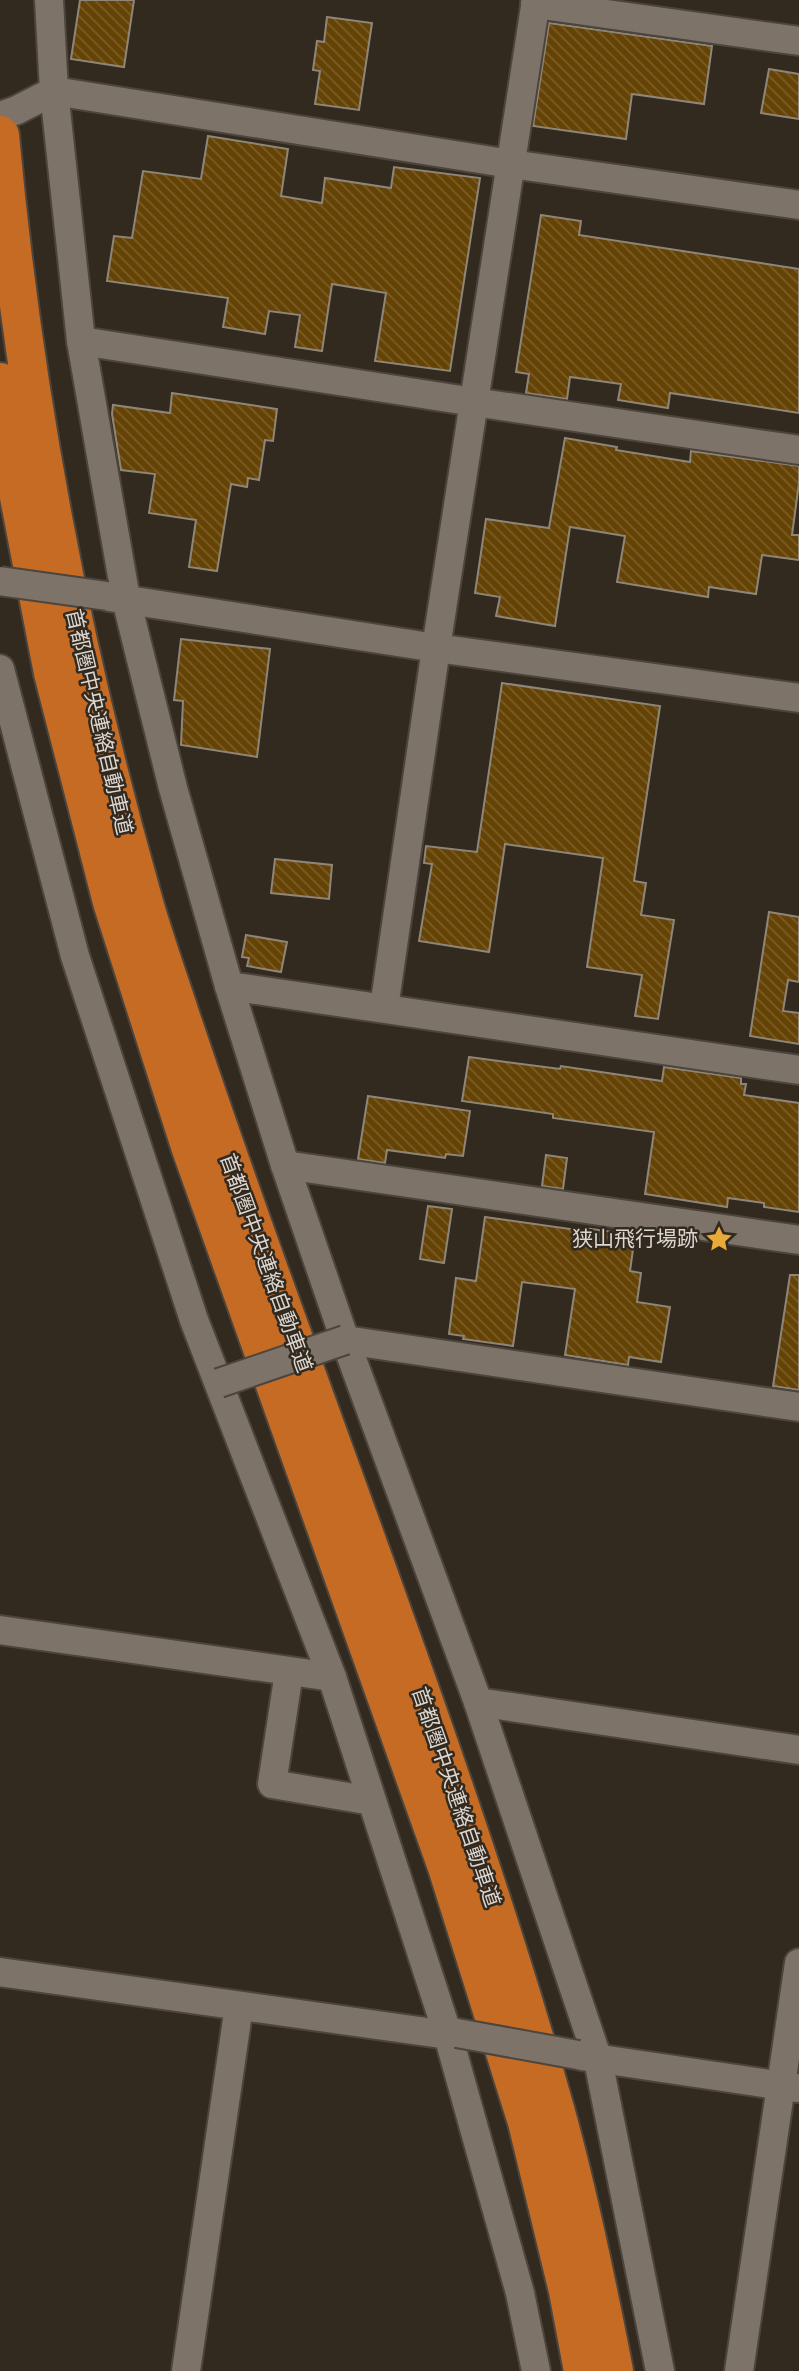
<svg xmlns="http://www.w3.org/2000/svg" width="799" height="2371" font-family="Helvetica,'Noto Sans JP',sans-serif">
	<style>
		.building { fill: url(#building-back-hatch); stroke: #8f8679; stroke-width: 2 }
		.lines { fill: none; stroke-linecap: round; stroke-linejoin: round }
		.minor-casing { stroke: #4c453d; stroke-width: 32 }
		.highway-casing { stroke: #4c453d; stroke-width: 42 }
		.minor { stroke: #7e7368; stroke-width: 28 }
		.highway { stroke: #c66b23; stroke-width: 38 }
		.minor-bridge-casing { stroke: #4c453d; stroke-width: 32; stroke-linecap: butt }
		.minor-bridge { stroke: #7e7368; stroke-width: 28 }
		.labels { text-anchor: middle; stroke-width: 5; stroke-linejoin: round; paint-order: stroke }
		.street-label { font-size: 21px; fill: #dcd6d0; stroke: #32291f }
		.poi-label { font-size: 21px; fill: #dcd6d0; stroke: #32291f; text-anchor: end }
	</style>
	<defs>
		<pattern id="building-back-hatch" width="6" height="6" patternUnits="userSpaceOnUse" patternTransform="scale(1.75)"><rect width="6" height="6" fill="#644305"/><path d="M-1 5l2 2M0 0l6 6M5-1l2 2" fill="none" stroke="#7a5d28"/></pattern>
	</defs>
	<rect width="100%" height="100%" fill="#32291f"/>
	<g class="building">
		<path d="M 80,0 L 134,0 L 124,67 L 71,59 Z"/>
		<path d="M 327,17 L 372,23 L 359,110 L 315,104 L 320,71 L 313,70 L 317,41 L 324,42 Z"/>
		<path d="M 549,23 L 712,46 L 704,104 L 632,94 L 626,139 L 533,126 Z"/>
		<path d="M 769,69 L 799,74 L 799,119 L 761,113 Z"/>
		<path d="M 208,136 L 288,149 L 281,196 L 322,203 L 325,178 L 391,188 L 394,167 L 480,178 L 450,371 L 375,361 L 386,293 L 332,284 L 322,351 L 295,347 L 300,315 L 269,311 L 265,334 L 223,327 L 228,298 L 107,281 L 114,236 L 132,238 L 143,171 L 201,179 Z"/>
		<path d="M 541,215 L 581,221 L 579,235 L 799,269 L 799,413 L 670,393 L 668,408 L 618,400 L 621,384 L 570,377 L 567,399 L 526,393 L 529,374 L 516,372 Z"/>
		<path d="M 172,393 L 277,409 L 273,441 L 265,440 L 259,480 L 248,478 L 247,487 L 231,484 L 217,571 L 189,567 L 196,520 L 149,513 L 155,474 L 121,470 L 112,414 L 113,405 L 170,413 Z"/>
		<path d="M 565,438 L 617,447 L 616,450 L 690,462 L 691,451 L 799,466 L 799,483 L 792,535 L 799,535 L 799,560 L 762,555 L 756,594 L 709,587 L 708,597 L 617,582 L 625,536 L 570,527 L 555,626 L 496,616 L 500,597 L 475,593 L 486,519 L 549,528 Z"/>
		<path d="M 181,639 L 270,649 L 257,757 L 181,745 L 183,701 L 174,700 Z"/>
		<path d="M 502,683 L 660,706 L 634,881 L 646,883 L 641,915 L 674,920 L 658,1019 L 635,1016 L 642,975 L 587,967 L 603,858 L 505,844 L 489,952 L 419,941 L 432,864 L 424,863 L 426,846 L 477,852 Z"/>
		<path d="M 275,859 L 332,865 L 329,899 L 271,893 Z"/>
		<path d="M 769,912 L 799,917 L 799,982 L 788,980 L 783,1011 L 799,1013 L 799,1044 L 750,1036 Z"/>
		<path d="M 246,935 L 287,942 L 281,972 L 247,966 L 249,958 L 242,957 Z"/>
		<path d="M 469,1057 L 560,1069 L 561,1066 L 662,1081 L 664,1067 L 741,1078 L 741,1084 L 746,1084 L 744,1095 L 799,1103 L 799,1212 L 764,1207 L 764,1203 L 728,1198 L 727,1207 L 645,1194 L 654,1132 L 553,1118 L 553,1114 L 462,1101 Z"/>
		<path d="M 368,1096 L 470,1111 L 463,1156 L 446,1154 L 445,1158 L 387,1150 L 385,1163 L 358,1159 Z"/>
		<path d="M 546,1155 L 567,1158 L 563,1189 L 542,1186 Z"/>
		<path d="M 428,1206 L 452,1209 L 444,1263 L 420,1259 Z"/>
		<path d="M 485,1217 L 584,1231 L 585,1228 L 635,1235 L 630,1271 L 641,1273 L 637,1302 L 670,1307 L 661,1362 L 629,1357 L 628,1365 L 565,1355 L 575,1289 L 522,1282 L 513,1346 L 463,1339 L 464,1336 L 449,1334 L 456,1278 L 476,1281 Z"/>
		<path d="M 790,1275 L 799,1275 L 799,1390 L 773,1386 Z"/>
	</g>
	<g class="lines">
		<defs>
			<g id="minor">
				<path d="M 49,0 L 54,91 L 81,341 L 126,599 L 173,788 L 229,986 L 285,1165 L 345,1340 L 478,1702 L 598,2060 L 660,2371"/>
				<path d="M 535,4 L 799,41"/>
				<path d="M 0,116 L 17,110 L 54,91 L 511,164 L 799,205"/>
				<path d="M 81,341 L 474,402 L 799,450"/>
				<path d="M 109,597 L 436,648 L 799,698"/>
				<path d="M 0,669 L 75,956 L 194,1320 L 332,1677 L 448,2035 L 520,2293 L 536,2371"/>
				<path d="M 229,986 L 799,1070"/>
				<path d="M 384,1008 L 436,648 L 536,0"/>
				<path d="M 285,1165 L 799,1240"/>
				<path d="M 345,1340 L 799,1407"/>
				<path d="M 0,1630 L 332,1677"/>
				<path d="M 289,1672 L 272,1784 L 372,1801"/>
				<path d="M 478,1702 L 799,1750"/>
				<path d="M 0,1972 L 448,2035 L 457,2033"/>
				<path d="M 581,2056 L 797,2088"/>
				<path d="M 186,2371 L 239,2006"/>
				<path d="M 739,2371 L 799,1963"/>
			</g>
			<g id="highway">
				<path d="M 0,135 C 23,390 71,645 141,892 C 152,933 167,974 180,1014 C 217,1125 256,1235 296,1345 C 387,1598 482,1850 555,2109 C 579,2195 597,2283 614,2371"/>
				<path d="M 0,382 L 8,440 L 53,673 L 112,902 L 190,1146 L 447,1867 L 527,2122 L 568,2291 L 583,2371"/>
			</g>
		</defs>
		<use href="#minor" class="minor-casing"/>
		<use href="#highway" class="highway-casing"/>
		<use href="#minor" class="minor"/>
		<use href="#highway" class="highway"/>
		<defs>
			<g id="minor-bridge">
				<path d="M 0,581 L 107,596"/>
				<path d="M 219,1383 L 345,1340"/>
				<path d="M 457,2033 L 578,2055"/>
			</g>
		</defs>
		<use href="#minor-bridge" class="minor-bridge-casing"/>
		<use href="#minor-bridge" class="minor-bridge"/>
	</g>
	<defs>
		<symbol id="sight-bare" viewBox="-9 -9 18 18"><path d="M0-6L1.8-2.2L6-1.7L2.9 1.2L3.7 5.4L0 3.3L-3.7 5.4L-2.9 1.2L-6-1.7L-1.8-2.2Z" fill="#e9ab38" stroke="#32291f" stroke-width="2.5" paint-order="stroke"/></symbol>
	</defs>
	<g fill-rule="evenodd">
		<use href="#sight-bare" x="700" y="1220" width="38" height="38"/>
	</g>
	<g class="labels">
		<g class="street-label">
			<text transform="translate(99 722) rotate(77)" y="7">首都圏中央連絡自動車道</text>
			<text transform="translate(266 1263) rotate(70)" y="7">首都圏中央連絡自動車道</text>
			<text transform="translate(456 1797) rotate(71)" y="7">首都圏中央連絡自動車道</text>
		</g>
		<g class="poi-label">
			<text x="698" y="1246">狭山飛行場跡</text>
		</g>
	</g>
</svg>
